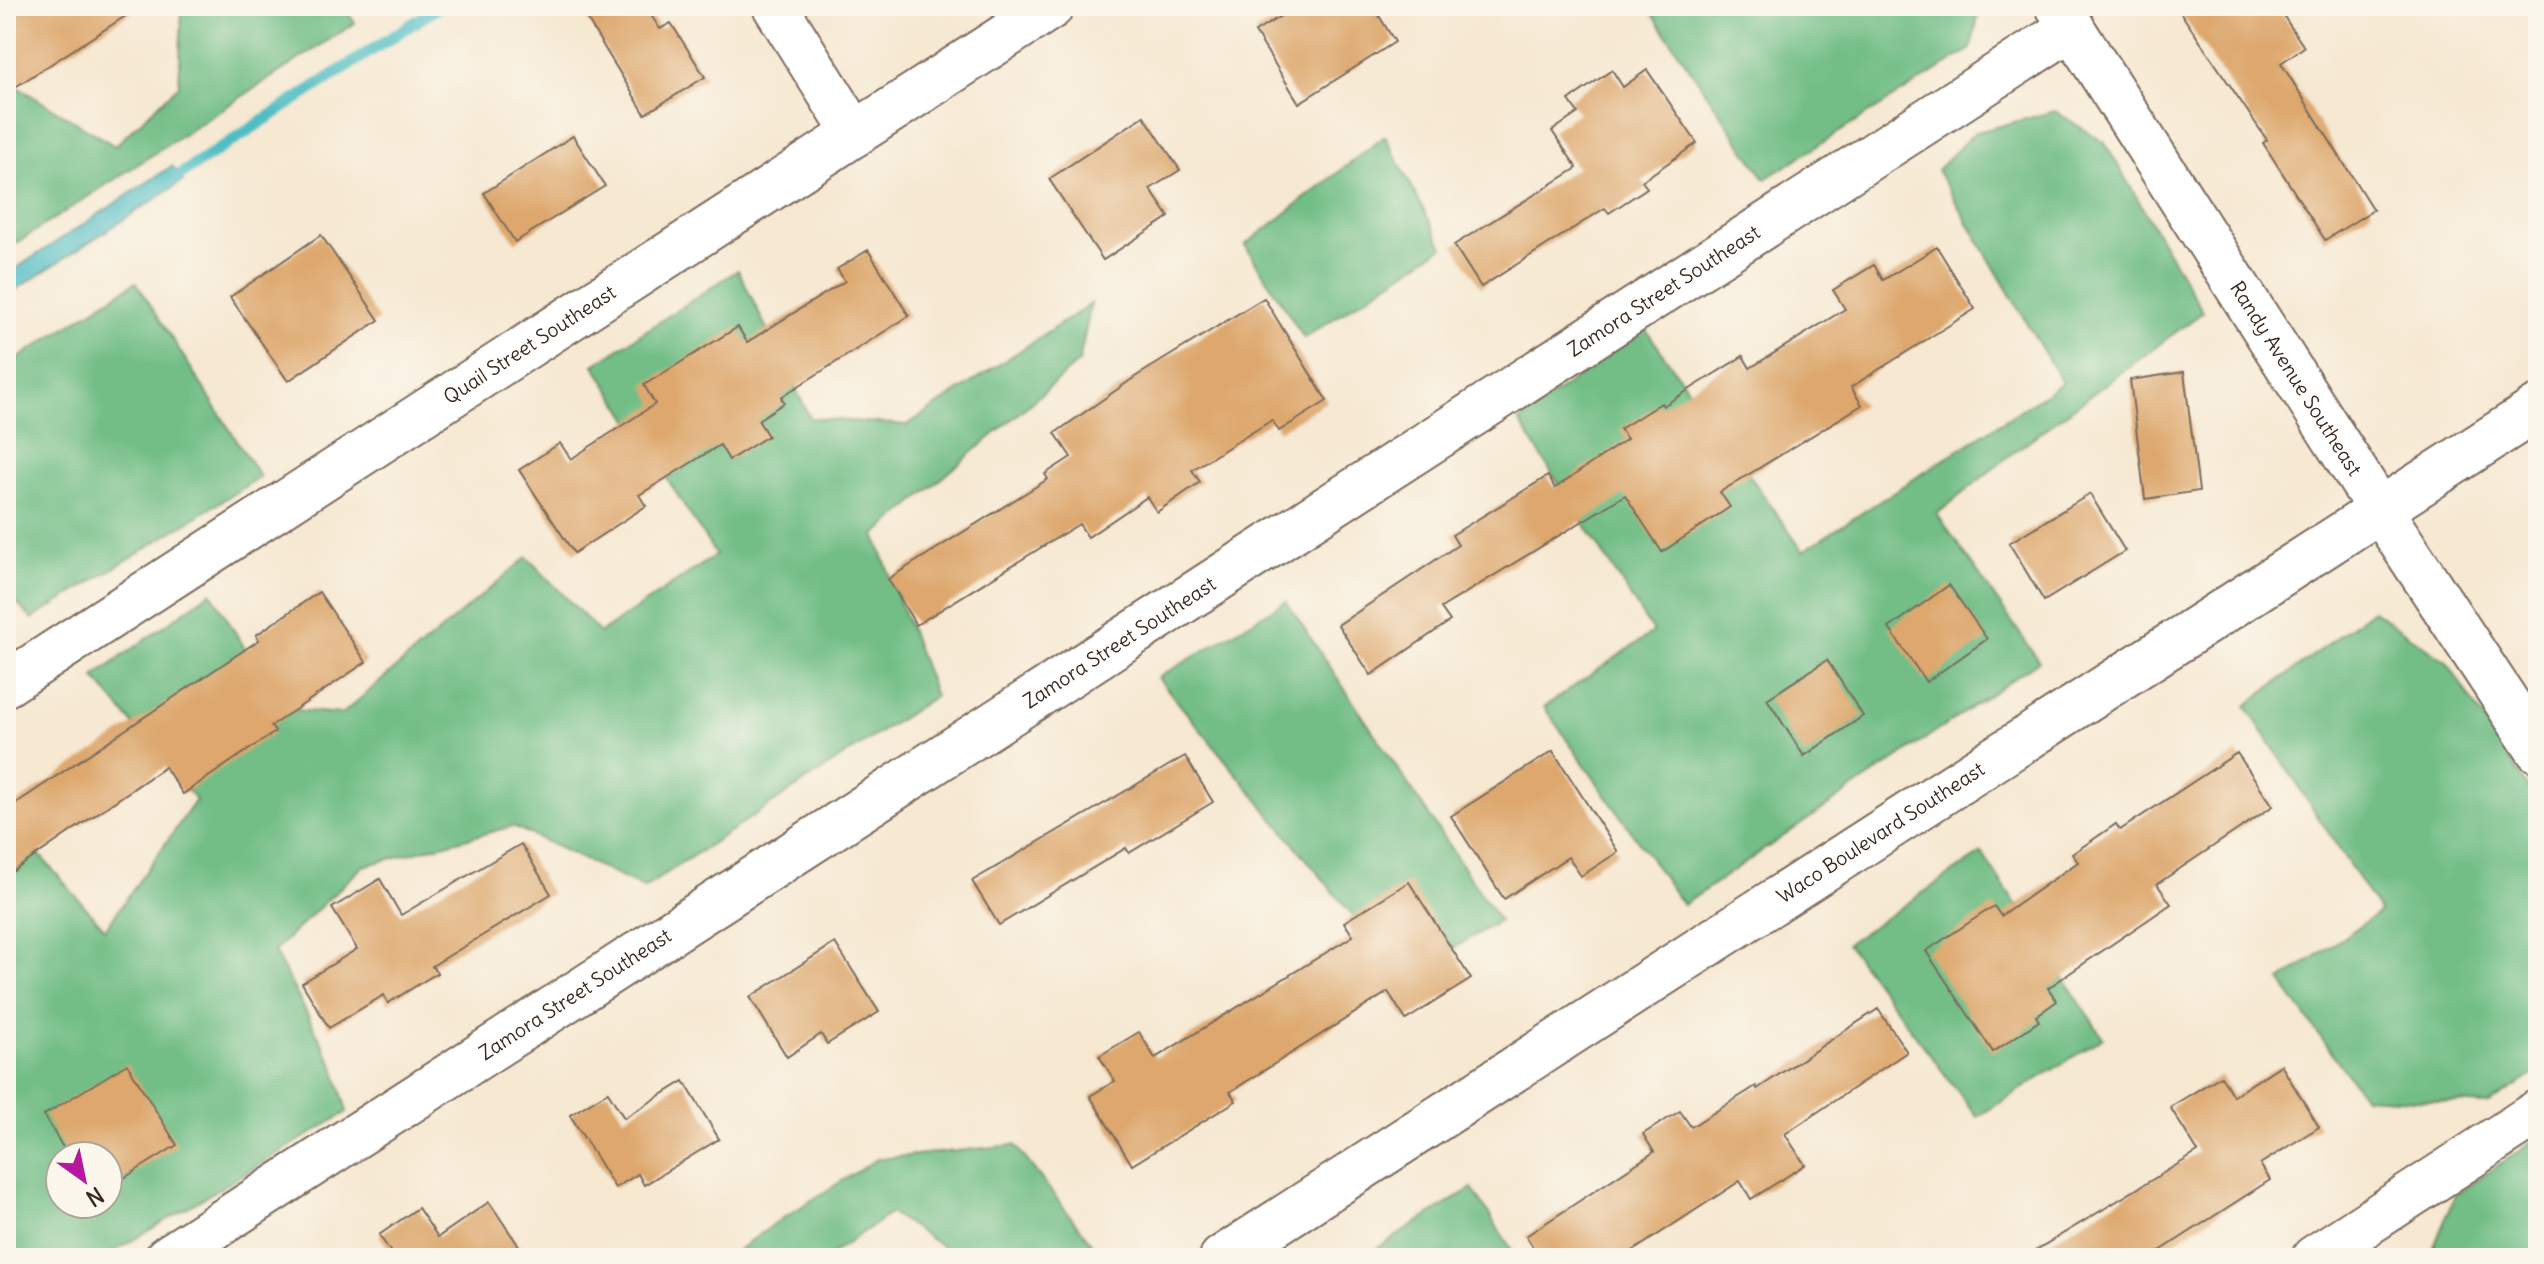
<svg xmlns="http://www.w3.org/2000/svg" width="2544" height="1264" font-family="Delius,sans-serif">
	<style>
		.forest { fill: #72be86; stroke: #567452; stroke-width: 2; fill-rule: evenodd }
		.water { fill: #4fbdc4; stroke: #457471; stroke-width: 2 }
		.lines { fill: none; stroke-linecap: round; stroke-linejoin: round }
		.stream { stroke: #4fbdc4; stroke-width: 12 }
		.building { fill: #dda76d }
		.minor-casing { stroke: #7c6c5d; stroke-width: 48 }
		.tertiary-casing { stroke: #7c6c5d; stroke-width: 48 }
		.minor { stroke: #fff; stroke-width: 44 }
		.tertiary { stroke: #fff; stroke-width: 44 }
		.labels { text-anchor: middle; stroke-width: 6; stroke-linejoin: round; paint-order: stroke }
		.street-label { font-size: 20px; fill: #3b2a1e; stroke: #fbf7ec }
	</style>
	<rect width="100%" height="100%" fill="#fbf7ec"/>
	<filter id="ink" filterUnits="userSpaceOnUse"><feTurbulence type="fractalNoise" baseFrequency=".0125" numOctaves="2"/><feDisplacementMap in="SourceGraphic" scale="16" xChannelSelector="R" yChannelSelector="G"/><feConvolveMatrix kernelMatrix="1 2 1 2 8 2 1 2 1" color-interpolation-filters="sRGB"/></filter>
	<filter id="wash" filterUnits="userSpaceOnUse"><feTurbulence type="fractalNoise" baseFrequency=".006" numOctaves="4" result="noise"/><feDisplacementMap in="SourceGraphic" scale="32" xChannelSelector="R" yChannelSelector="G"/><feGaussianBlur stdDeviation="1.8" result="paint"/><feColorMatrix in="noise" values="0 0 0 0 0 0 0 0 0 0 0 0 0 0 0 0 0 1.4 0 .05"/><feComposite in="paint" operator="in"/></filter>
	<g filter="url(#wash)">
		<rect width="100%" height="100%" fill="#f6e8d1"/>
		<g class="forest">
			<path d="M 182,6 L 343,6 L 355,23 L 6,250 L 6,80 L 115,146 L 179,85 Z"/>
			<path d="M 1647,6 L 1980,6 L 1971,49 L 1765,179 Z"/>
			<path d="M 2055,111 L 2105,143 L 2203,312 L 2011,454 L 1937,514 L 2039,661 L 1683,905 L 1544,707 L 1653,632 L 1519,421 L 1644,327 L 1803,551 L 2062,383 L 1937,170 L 1974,133 Z"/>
			<path d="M 1385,136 L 1443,247 L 1304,338 L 1245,245 Z"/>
			<path d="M 738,270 L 810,418 L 907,425 L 1091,304 L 1079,362 L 875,535 L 935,696 L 644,888 L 513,826 L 363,866 L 274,951 L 334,1066 L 347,1112 L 103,1258 L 6,1258 L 6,817 L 105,929 L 196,800 L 94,677 L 211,592 L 281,709 L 342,714 L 527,557 L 600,633 L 716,555 L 594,365 ZM 60,1156 L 108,1156 L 108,1204 L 60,1204 Z"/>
			<path d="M 136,282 L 260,477 L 32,619 L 6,591 L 6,366 Z"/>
			<path d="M 1286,601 L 1499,921 L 1404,978 L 1158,678 Z"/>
			<path d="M 2373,610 L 2446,661 L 2538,804 L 2538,1072 L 2487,1104 L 2364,1097 L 2280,981 L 2380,912 L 2246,706 Z"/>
			<path d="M 1982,853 L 2103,1038 L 1977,1117 L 1847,944 Z"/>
			<path d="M 2538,1138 L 2538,1258 L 2433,1258 L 2431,1254 L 2455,1195 Z"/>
			<path d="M 1015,1145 L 1103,1258 L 960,1258 L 891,1213 L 826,1258 L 727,1258 L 780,1220 L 877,1159 Z"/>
			<path d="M 1472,1188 L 1517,1258 L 1362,1258 Z"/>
		</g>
		<path class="water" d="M 172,166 L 183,181 L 6,296 L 6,275 Z"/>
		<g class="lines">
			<path class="stream" d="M 167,183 L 440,6"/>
		</g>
		<g id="blocks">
			<g class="building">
				<path d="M 27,6 L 141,6 L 6,93 L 6,19 Z"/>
				<path d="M 579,6 L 645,6 L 660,29 L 671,23 L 705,77 L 645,114 Z"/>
				<path d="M 1297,6 L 1373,6 L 1395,42 L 1299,103 L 1255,32 Z"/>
				<path d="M 2176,6 L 2277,6 L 2304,47 L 2281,63 L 2373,210 L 2325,240 L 2263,143 L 2267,140 Z"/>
				<path d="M 1612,70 L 1623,87 L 1647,70 L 1697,143 L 1642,181 L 1647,188 L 1609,213 L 1605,208 L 1481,287 L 1454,245 L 1577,168 L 1552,131 L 1578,113 L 1569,100 Z"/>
				<path d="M 1144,116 L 1180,170 L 1150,189 L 1169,217 L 1103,260 L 1049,179 Z"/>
				<path d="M 573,136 L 605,186 L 515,242 L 484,193 Z"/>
				<path d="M 321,235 L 379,320 L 288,381 L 230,297 Z"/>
				<path d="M 1937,247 L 1975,309 L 1851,387 L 1862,405 L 1720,492 L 1730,507 L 1662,552 L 1625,495 L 1441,608 L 1450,621 L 1371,675 L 1338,625 L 1458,545 L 1452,535 L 1548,476 L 1555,488 L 1627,439 L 1620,429 L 1661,403 L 1663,406 L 1743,356 L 1750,368 L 1845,309 L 1833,290 L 1874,265 L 1883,280 Z"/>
				<path d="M 868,250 L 909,316 L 781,397 L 784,403 L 758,420 L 768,436 L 729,460 L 720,445 L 639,495 L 646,506 L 574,553 L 519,470 L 560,443 L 571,459 L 655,404 L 644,385 L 738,327 L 747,342 L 845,281 L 837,269 Z"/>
				<path d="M 1264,298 L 1327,401 L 1279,431 L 1272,420 L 1192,470 L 1200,482 L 1157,512 L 1147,497 L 1088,537 L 1079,524 L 916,625 L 888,579 L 1048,479 L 1045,474 L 1071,457 L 1055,433 L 1135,377 Z"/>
				<path d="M 2184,372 L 2199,491 L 2145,499 L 2130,380 Z"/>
				<path d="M 2090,494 L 2125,551 L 2044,601 L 2009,543 Z"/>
				<path d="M 1949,585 L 1987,639 L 1926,682 L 1889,628 Z"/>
				<path d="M 319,592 L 366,662 L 271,726 L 275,732 L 183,794 L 165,767 L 6,876 L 6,810 L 259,640 L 256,635 Z"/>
				<path d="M 1827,660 L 1863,716 L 1804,756 L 1767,699 Z"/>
				<path d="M 1553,751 L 1618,852 L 1581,876 L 1568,857 L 1504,899 L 1451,816 Z"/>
				<path d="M 2237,753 L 2273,806 L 2157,884 L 2171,904 L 2048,988 L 2057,1001 L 2036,1016 L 2039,1021 L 1993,1052 L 1926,951 L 1994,906 L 2001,916 L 2078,862 L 2072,854 L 2116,824 L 2120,830 Z"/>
				<path d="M 1185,756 L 1213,802 L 1129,853 L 1126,848 L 999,925 L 972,881 Z"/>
				<path d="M 521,844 L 551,894 L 432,966 L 437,973 L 388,1003 L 384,995 L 329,1028 L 302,983 L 357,949 L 332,908 L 380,879 L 401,915 Z"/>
				<path d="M 1409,882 L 1471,979 L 1406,1020 L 1388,992 L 1230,1092 L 1236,1101 L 1132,1165 L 1090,1096 L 1115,1081 L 1099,1056 L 1139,1032 L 1155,1058 L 1353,936 L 1344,922 Z"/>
				<path d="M 835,943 L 879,1012 L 827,1044 L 821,1034 L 787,1057 L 750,997 Z"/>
				<path d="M 1878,1009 L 1907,1052 L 1785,1134 L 1805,1165 L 1751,1199 L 1740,1181 L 1622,1258 L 1540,1258 L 1526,1236 L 1654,1152 L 1643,1134 L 1680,1111 L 1691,1127 L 1756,1086 L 1757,1089 Z"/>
				<path d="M 127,1064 L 177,1145 L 108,1188 L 108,1156 L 68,1156 L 44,1115 Z"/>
				<path d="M 2281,1065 L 2319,1127 L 2260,1164 L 2270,1180 L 2149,1258 L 2023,1258 L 2198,1152 L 2170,1107 L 2221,1076 L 2233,1096 Z"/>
				<path d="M 684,1081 L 719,1139 L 644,1185 L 638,1174 L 615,1188 L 570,1115 L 608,1092 L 624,1118 Z"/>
				<path d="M 489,1202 L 527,1258 L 395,1258 L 379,1235 L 418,1208 L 438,1237 Z"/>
			</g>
		</g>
	</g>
	<g filter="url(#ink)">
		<use href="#blocks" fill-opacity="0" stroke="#7c6c5d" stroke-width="2"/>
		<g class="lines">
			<defs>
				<g id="minor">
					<path d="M 775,6 L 855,134"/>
					<path id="s1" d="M 2058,6 L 2380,510 L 2538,750"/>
					<path id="s2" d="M 6,684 L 1052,6"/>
					<path id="s3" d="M 167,1258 L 2072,27"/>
					<path d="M 2314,1258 L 2538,1112"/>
				</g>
				<g id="tertiary">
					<path id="s4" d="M 1222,1258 L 2538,408"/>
				</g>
			</defs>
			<use href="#minor" class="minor-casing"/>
			<use href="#tertiary" class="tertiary-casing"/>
			<use href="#minor" class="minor"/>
			<use href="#tertiary" class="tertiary"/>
		</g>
	</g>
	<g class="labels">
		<g class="street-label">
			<text dy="7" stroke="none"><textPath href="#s3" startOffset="1782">Zamora Street Southeast</textPath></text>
			<text dy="7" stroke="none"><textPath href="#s2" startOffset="624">Quail Street Southeast</textPath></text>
			<text dy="7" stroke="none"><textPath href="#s1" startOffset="442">Randy Avenue Southeast</textPath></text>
			<text dy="7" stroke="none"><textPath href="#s3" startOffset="1134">Zamora Street Southeast</textPath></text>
			<text dy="7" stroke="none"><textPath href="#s4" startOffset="784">Waco Boulevard Southeast</textPath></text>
			<text dy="7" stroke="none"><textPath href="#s3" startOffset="486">Zamora Street Southeast</textPath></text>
		</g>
	</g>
	<rect width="2544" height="1264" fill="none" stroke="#fbf7ec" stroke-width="32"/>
	<g transform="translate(84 1180) rotate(147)"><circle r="38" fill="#fbf7ec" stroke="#aea59a" stroke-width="2"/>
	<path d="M0-6L14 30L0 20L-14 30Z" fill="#b5179e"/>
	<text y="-12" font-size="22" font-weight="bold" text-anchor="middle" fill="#3b2a1e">N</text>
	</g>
</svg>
